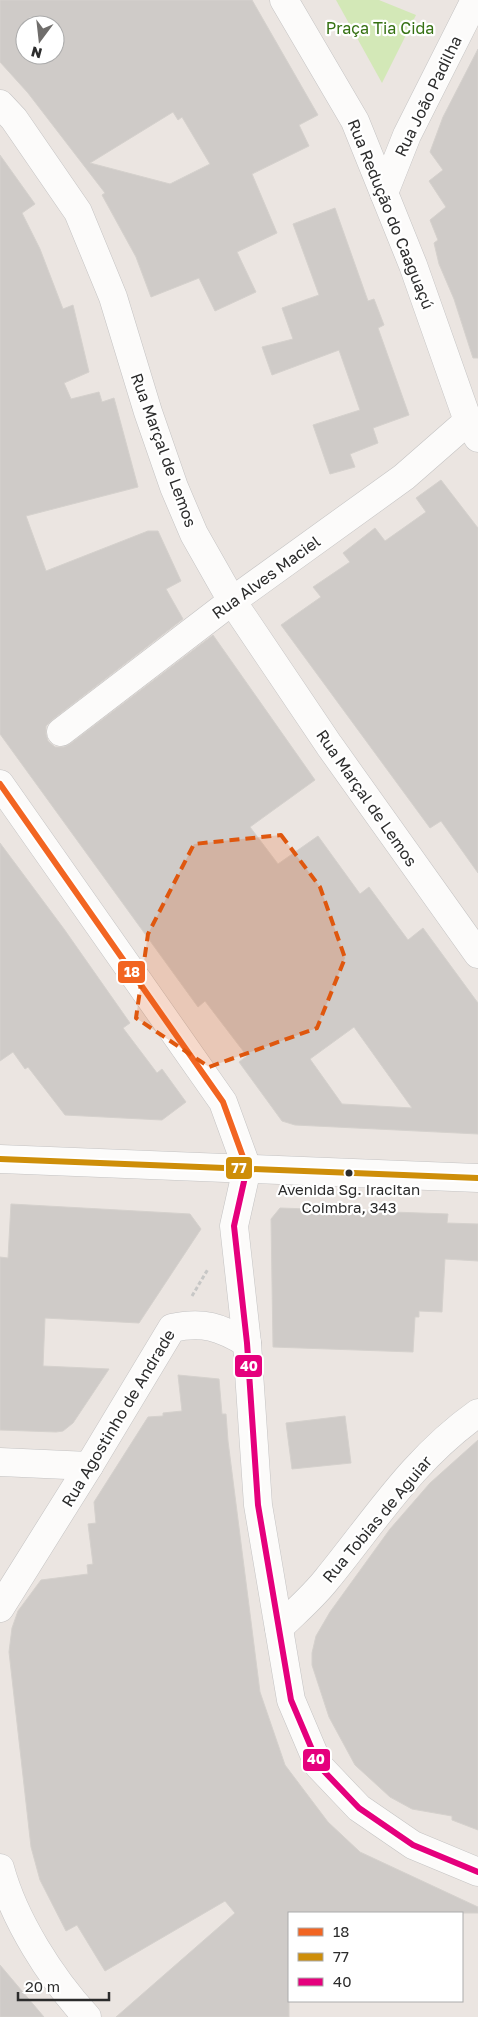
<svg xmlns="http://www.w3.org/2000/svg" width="478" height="2017" font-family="'Golos Text',sans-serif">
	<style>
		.green { fill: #d3e8b7 }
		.building { fill: #cfcbc8; stroke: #d5d1cd; fill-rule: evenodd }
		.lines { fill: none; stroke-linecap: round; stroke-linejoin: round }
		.minor-casing { stroke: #c4c3c3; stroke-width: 29 }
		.path { stroke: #c7c7c6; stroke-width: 3; stroke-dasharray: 4 2.5; stroke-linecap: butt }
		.minor { stroke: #fcfbfa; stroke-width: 28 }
		.bus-1-casing { stroke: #fff; stroke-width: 10 }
		.bus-2-casing { stroke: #fff; stroke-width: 10 }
		.bus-3-casing { stroke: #fff; stroke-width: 10 }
		.bus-1 { stroke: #f26522; stroke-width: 6 }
		.bus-2 { stroke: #ce8e09; stroke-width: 6 }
		.bus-3 { stroke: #e5007d; stroke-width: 6 }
		.marked { fill: #df570e; fill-opacity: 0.2; stroke: #df570e; stroke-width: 4; stroke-dasharray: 10 6; stroke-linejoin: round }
		.bus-dot { fill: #2c2c2c; stroke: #fff; stroke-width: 2 }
		.labels { text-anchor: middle; stroke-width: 4.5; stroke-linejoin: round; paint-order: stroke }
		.bus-label { font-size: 15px; fill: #2c2c2c; stroke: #fff }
		.park-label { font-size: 16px; fill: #367113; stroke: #fff }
		.street-label { font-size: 16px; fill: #2c2c2c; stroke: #fff }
		.line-badge { stroke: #fff; stroke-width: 2 }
		.badge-label { font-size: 14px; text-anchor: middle; font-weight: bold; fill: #fff }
	</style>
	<rect width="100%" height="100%" fill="#ebe5e1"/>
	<path class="green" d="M 336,0 L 379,0 L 416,15 L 382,83 Z"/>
	<g class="building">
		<path d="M 0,0 L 252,0 L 318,115 L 299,125 L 309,146 L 252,174 L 277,233 L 237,252 L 256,292 L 215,311 L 199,278 L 151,297 L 136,257 L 102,195 L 105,193 L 28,93 L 0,62 ZM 25,25 L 55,25 L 55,55 L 25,55 ZM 173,112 L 178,120 L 182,117 L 210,164 L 170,184 L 90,163 Z"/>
		<path d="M 478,49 L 478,358 L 473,358 L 454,299 L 439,264 L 434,243 L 438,240 L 430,220 L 446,207 L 429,181 L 443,170 L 430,152 L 443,117 Z"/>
		<path d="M 0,155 L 35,204 L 22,213 L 40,249 L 63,309 L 73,305 L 89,372 L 64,383 L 71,399 L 99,392 L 102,402 L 114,398 L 138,487 L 26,516 L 46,571 L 148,531 L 158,531 L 181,581 L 166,589 L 183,619 L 52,720 L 46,726 L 46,734 L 48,741 L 55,747 L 64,747 L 70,744 L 213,635 L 315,780 L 250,827 L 278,864 L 318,836 L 360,894 L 369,887 L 408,940 L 423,928 L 478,1003 L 478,1134 L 295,1125 L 282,1121 L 239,1062 L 247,1056 L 205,1001 L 198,1007 L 0,734 ZM 354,1027 L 384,1069 L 412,1108 L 342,1104 L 310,1059 Z"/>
		<path d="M 335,208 L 368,301 L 374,299 L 384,325 L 378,328 L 409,415 L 373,428 L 378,443 L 350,454 L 355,467 L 330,474 L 313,425 L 360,410 L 339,350 L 272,375 L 262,347 L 293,339 L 282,308 L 319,295 L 293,224 Z"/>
		<path d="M 441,480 L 478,528 L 478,873 L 441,821 L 430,828 L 281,625 L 321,597 L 313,587 L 350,562 L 343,553 L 375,528 L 385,541 L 426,512 L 416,498 Z"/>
		<path d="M 0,843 L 64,929 L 130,1023 L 123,1028 L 157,1073 L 162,1069 L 186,1102 L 162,1120 L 65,1115 L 28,1067 L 25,1069 L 13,1052 L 0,1061 Z"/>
		<path d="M 11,1204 L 190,1214 L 201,1229 L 139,1323 L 45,1318 L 43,1366 L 109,1369 L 73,1423 L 63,1431 L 56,1432 L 0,1430 L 0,1257 L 8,1258 Z"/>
		<path d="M 280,1208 L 448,1214 L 447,1223 L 478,1224 L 478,1261 L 445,1259 L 442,1312 L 419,1311 L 419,1317 L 415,1317 L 413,1352 L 273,1347 L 271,1219 Z"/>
		<path d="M 178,1375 L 219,1379 L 222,1414 L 226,1414 L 228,1441 L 260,1692 L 285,1765 L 328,1822 L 360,1852 L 478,1907 L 478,1913 L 289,1913 L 289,2017 L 116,2017 L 235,1913 L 225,1901 L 105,1971 L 77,1925 L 66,1931 L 40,1880 L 31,1847 L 9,1652 L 12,1628 L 18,1611 L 41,1580 L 88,1574 L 87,1565 L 93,1564 L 88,1524 L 96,1523 L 94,1502 L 148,1417 L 163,1416 L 163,1413 L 182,1411 Z"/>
		<path d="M 345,1416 L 351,1463 L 292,1469 L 286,1423 Z"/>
		<path d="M 478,1440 L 478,1830 L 452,1820 L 452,1816 L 412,1809 L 390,1797 L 355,1765 L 329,1717 L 312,1665 L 312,1653 L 316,1636 L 330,1612 L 390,1529 L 430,1483 Z"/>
		<path d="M 0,1965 L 44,2017 L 0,2017 Z"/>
	</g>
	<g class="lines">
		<defs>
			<g id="minor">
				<path d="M 284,0 L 355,121 L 413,265 L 468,421 L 478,438"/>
				<path d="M 0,104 L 14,119 L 78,212 L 113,297 L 148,412 L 174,487 L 194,534 L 232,601 L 329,745 L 478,954"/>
				<path d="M 384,193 L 407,135 L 475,0"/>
				<path d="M 61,732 L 232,601 L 404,477 L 468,421"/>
				<path d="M 0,784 L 223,1102 L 247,1168"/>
				<path d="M 0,1159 L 478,1178"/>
				<path d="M 247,1168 L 234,1226 L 247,1343 L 258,1505 L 291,1700 L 319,1766 L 359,1808 L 413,1845 L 478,1872"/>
				<path d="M 0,1462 L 89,1466"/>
				<path d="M 0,1608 L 89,1466 L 172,1328 C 203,1321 220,1327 247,1343"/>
				<path d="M 279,1628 C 295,1612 313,1597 327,1579 C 376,1519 413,1459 478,1413"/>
				<path d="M 0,1868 C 14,1920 51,1978 87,2017"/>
			</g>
		</defs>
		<use href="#minor" class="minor-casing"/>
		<path class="path" d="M 192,1296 L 208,1269"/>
		<use href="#minor" class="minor"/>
		<defs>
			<path id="bus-1" d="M 0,784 L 223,1102 L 247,1168"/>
			<path id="bus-2" d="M 0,1159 L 478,1178"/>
			<path id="bus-3" d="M 247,1168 L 234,1226 L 247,1343 L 258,1505 L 291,1700 L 319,1766 L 359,1808 L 413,1845 L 478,1872"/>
		</defs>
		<use href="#bus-1" class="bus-1-casing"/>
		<use href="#bus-2" class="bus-2-casing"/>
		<use href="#bus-3" class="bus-3-casing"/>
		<use href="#bus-1" class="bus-1"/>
		<use href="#bus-2" class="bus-2"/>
		<use href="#bus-3" class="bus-3"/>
	</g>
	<path class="marked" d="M 281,835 L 320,887 L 345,958 L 317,1028 L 209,1067 L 136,1018 L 148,934 L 194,844 Z"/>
	<circle class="bus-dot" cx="349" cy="1173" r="4.5"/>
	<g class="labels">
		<g class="bus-label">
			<text x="349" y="1195">Avenida Sg. Iracitan<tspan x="349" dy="18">Coimbra, 343</tspan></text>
		</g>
		<g class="park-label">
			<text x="380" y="34">Praça Tia Cida</text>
		</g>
		<g class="street-label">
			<text transform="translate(428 96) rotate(-64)" y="6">Rua João Padilha</text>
			<text transform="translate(391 214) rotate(68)" y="6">Rua Redução do Caaguaçú</text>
			<text transform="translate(164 450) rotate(70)" y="6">Rua Marçal de Lemos</text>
			<text transform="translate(266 577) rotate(-36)" y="6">Rua Alves Maciel</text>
			<text transform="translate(367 798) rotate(55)" y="6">Rua Marçal de Lemos</text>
			<text transform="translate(118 1418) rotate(-59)" y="6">Rua Agostinho de Andrade</text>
			<text transform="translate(377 1519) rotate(-50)" y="6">Rua Tobias de Aguiar</text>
		</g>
	</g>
	<g class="line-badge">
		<rect x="117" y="960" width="29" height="24" rx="5" fill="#f26522"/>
		<rect x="225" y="1156" width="28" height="24" rx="5" fill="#ce8e09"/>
		<rect x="234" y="1354" width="29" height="24" rx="5" fill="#e5007d"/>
		<rect x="302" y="1748" width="29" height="24" rx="5" fill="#e5007d"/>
	</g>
	<g class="badge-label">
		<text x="132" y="977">18</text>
		<text x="239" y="1173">77</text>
		<text x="249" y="1371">40</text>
		<text x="316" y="1764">40</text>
	</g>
	<rect x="288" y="1912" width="175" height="90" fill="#ffffff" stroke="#ababab"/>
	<rect x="298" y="1928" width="25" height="8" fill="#f26522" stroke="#ababab"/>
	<text x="333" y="1937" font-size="15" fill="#2c2c2c">18</text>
	<rect x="298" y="1953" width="25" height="8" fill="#ce8e09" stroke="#ababab"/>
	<text x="333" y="1962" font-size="15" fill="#2c2c2c">77</text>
	<rect x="298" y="1978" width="25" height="8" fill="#e5007d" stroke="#ababab"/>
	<text x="333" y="1987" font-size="15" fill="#2c2c2c">40</text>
	<g transform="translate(40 40) rotate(195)"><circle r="24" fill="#ffffff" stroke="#ababab"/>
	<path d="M0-4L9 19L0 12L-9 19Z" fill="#6f6d6b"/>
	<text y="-8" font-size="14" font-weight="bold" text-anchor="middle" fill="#2c2c2c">N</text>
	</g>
	<path d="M18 1992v8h91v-8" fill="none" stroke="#2c2c2c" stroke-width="2.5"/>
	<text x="25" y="1992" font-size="15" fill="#2c2c2c" stroke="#ffffff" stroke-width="4" paint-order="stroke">20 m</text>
</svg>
